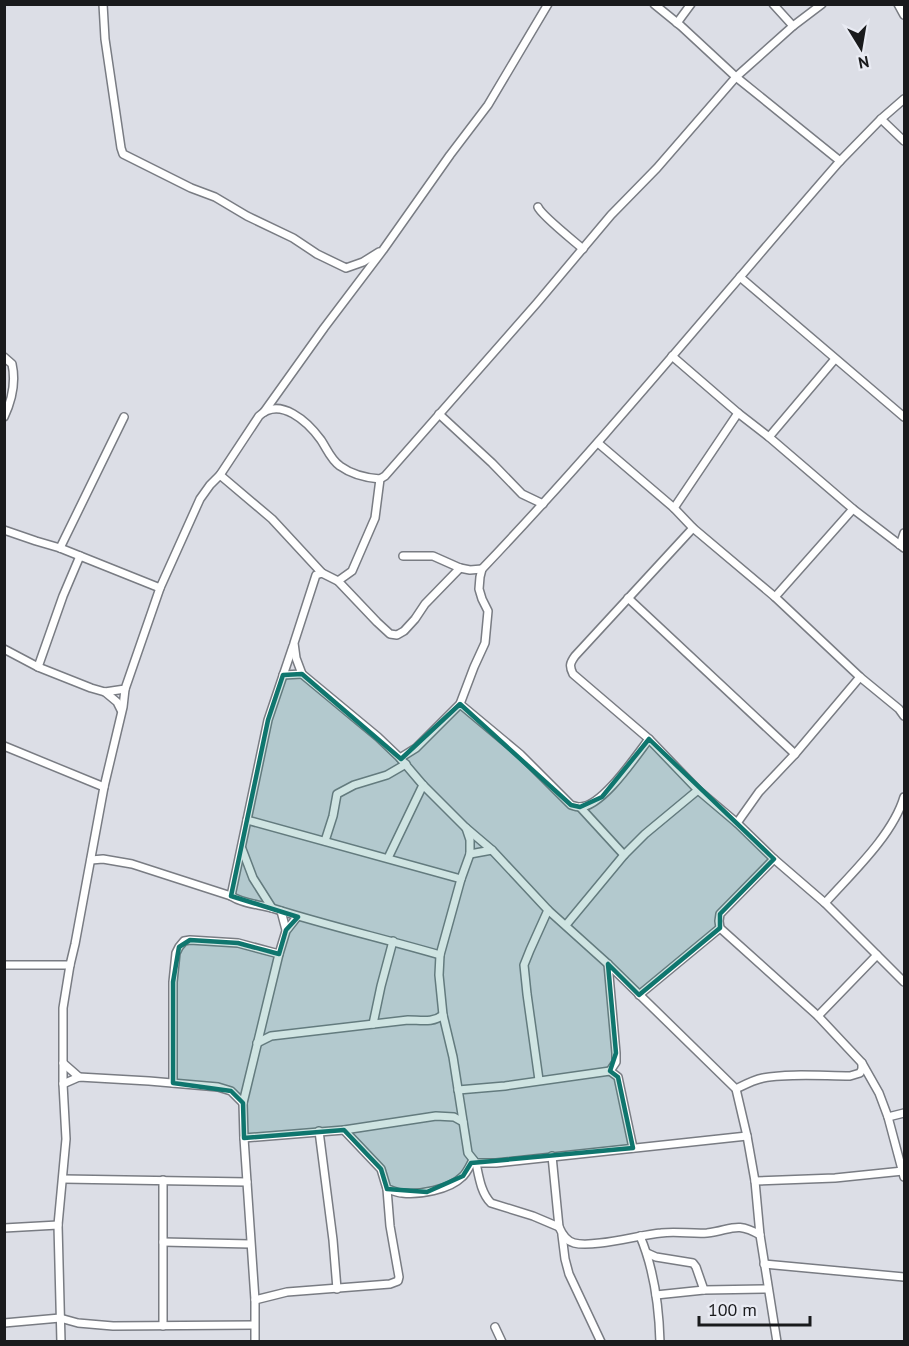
<svg xmlns="http://www.w3.org/2000/svg" width="909" height="1346" font-family="'PT Sans',sans-serif">
	<style>
		.lines { fill: none; stroke-linecap: round; stroke-linejoin: round }
		.street-casing { stroke: #797c83; stroke-width: 10 }
		.street { stroke: #fff; stroke-width: 7 }
		.marked { fill: #0f766e; fill-opacity: 0.2; stroke: #0f766e; stroke-width: 4.5; stroke-linejoin: round }
	</style>
	<rect width="100%" height="100%" fill="#dcdee6"/>
	<g class="lines">
		<defs>
			<g id="street">
				<path d="M 103,4 L 105,39 L 121,148 L 123,154 L 191,188 L 215,197 L 247,216 L 293,238 L 317,254 L 346,268 L 363,262 L 379,252"/>
				<path d="M 654,4 L 681,26 L 736,77 L 840,161"/>
				<path d="M 773,4 L 793,26"/>
				<path d="M 898,4 L 904,15"/>
				<path d="M 677,23 L 691,4"/>
				<path d="M 881,119 L 904,141"/>
				<path d="M 538,207 C 541,215 574,241 583,249"/>
				<path d="M 740,277 L 904,417"/>
				<path d="M 672,356 L 738,413 L 769,437 L 853,509 L 904,548"/>
				<path d="M 4,357 L 12,364 C 16,382 12,400 4,417"/>
				<path d="M 264,412 L 324,328 L 383,250 L 450,155 L 488,105 L 548,4"/>
				<path d="M 439,414 L 492,463 L 522,494 L 543,504"/>
				<path d="M 769,437 L 835,359"/>
				<path d="M 598,443 L 674,508 L 693,528 L 775,597 L 860,677 L 899,709 L 904,716"/>
				<path d="M 220,475 L 272,519 L 322,573"/>
				<path d="M 674,508 L 738,413"/>
				<path d="M 693,528 L 575,656 C 570,663 569,666 573,674 L 649,739 L 698,790 L 737,823 L 774,859 L 825,903 L 904,982"/>
				<path d="M 4,530 L 36,541 L 60,548 L 160,588"/>
				<path d="M 900,545 L 904,533"/>
				<path d="M 60,548 L 124,417"/>
				<path d="M 403,556 L 433,556 L 460,568 L 470,570 L 482,569"/>
				<path d="M 460,568 L 425,604 L 415,619 L 404,631 L 397,635 L 390,634 L 377,622 L 338,581 L 322,573 L 316,575 L 294,643 L 296,658 L 302,674 L 378,737 L 400,758 L 423,785 L 465,827 L 492,850 L 548,910 L 608,964 L 736,1089 L 747,1136 L 755,1181 L 760,1235 L 777,1342"/>
				<path d="M 338,581 L 352,571 L 375,518 L 380,479 L 385,476 L 537,303 L 611,215 L 657,168 L 736,77 L 793,26 L 822,4"/>
				<path d="M 775,597 L 853,509"/>
				<path d="M 628,598 L 795,754"/>
				<path d="M 4,649 L 38,667 L 91,688 L 105,692 L 125,689 L 160,588 L 200,499 L 210,485 L 220,475 L 259,416 C 280,396 308,422 321,440 C 327,449 331,460 340,466 C 351,474 367,478 380,479"/>
				<path d="M 38,667 L 63,596 L 80,556"/>
				<path d="M 283,675 L 302,674"/>
				<path d="M 105,692 L 117,702 L 121,710"/>
				<path d="M 460,704 L 520,754 L 571,805 C 574,806 577,807 580,807 C 602,807 636,756 649,739"/>
				<path d="M 4,746 L 104,787"/>
				<path d="M 400,758 L 416,748 L 460,704 L 474,667 L 485,643 L 488,611 L 482,599 L 479,589 L 480,577 L 482,569 C 607,438 721,297 840,161 L 881,119 L 904,99"/>
				<path d="M 580,807 L 624,855"/>
				<path d="M 247,820 L 461,879"/>
				<path d="M 737,823 L 759,792 L 795,754 L 860,677"/>
				<path d="M 466,828 L 470,840 L 470,854 L 461,879 L 440,955 L 439,975 L 443,1015 L 453,1057 L 468,1153 L 476,1163 L 496,1163 L 747,1136"/>
				<path d="M 325,841 L 333,816 L 337,794 L 354,785 L 387,775 L 406,764"/>
				<path d="M 242,849 L 253,878 L 272,908"/>
				<path d="M 470,854 L 492,850"/>
				<path d="M 388,858 L 423,785"/>
				<path d="M 774,859 L 720,914 L 719,921 L 720,928 L 818,1016 L 862,1063 L 879,1093 L 888,1117 L 904,1177"/>
				<path d="M 91,860 L 103,859 L 132,864 L 231,896 C 245,905 260,904 275,909 C 329,926 385,939 440,955"/>
				<path d="M 231,896 L 268,720 L 293,646"/>
				<path d="M 825,903 C 851,874 893,835 904,797"/>
				<path d="M 281,911 L 286,930"/>
				<path d="M 566,925 L 624,855 L 645,834 L 698,790"/>
				<path d="M 608,964 L 616,1053 L 616,1062 L 610,1071"/>
				<path d="M 4,965 L 70,965"/>
				<path d="M 639,995 L 720,928"/>
				<path d="M 818,1016 L 877,955"/>
				<path d="M 373,1024 L 381,986 L 393,941"/>
				<path d="M 257,1043 L 271,1036 L 408,1020 C 421,1020 433,1023 443,1015"/>
				<path d="M 63,1063 L 79,1077"/>
				<path d="M 539,1080 L 527,994 L 524,965 L 530,950 L 548,910"/>
				<path d="M 173,1083 L 173,982 L 176,953 L 179,947 L 184,941 L 190,940 L 238,943 L 279,954"/>
				<path d="M 63,1084 L 79,1077 L 149,1081 L 218,1087 L 231,1091 L 243,1103"/>
				<path d="M 736,1089 C 744,1085 753,1080 763,1078 C 789,1073 823,1076 850,1076 L 860,1073 L 862,1069 L 862,1063"/>
				<path d="M 458,1090 L 505,1086 L 610,1071 L 618,1077 L 633,1148"/>
				<path d="M 888,1117 L 904,1113"/>
				<path d="M 344,1130 L 381,1169 L 387,1189 C 392,1190 397,1193 402,1193 C 419,1195 449,1190 462,1177 C 467,1173 470,1165 473,1160"/>
				<path d="M 319,1131 L 333,1240 L 337,1289"/>
				<path d="M 244,1138 L 344,1130 L 436,1116 L 454,1117 L 463,1122"/>
				<path d="M 552,1156 L 559,1227 C 562,1234 566,1241 574,1243 C 593,1248 639,1235 661,1233 C 676,1231 692,1234 707,1233 C 732,1230 736,1221 760,1235"/>
				<path d="M 476,1163 C 479,1177 481,1193 491,1203 L 533,1216 L 559,1227"/>
				<path d="M 63,1179 L 247,1182"/>
				<path d="M 755,1181 L 835,1178 L 903,1171"/>
				<path d="M 4,1228 L 58,1225"/>
				<path d="M 562,1235 L 565,1259 L 569,1274 L 601,1342"/>
				<path d="M 640,1236 C 654,1269 659,1306 660,1342"/>
				<path d="M 163,1242 L 250,1244"/>
				<path d="M 647,1253 L 656,1257 L 693,1263 L 696,1267 L 704,1290"/>
				<path d="M 764,1264 L 904,1277"/>
				<path d="M 656,1295 L 704,1290 L 768,1289"/>
				<path d="M 255,1300 L 287,1292 L 390,1284 L 398,1281 L 399,1277 L 390,1226 L 387,1189"/>
				<path d="M 4,1323 L 60,1318 L 78,1323 L 113,1326 L 254,1325"/>
				<path d="M 163,1326 L 163,1180"/>
				<path d="M 495,1327 L 502,1342"/>
				<path d="M 61,1342 L 58,1225 L 66,1139 L 63,1084 L 63,1008 L 70,965 L 75,944 L 104,787 L 123,707 L 125,689"/>
				<path d="M 255,1342 L 255,1300 L 244,1138 L 243,1103 L 279,954 L 286,931 L 297,917"/>
			</g>
		</defs>
		<use href="#street" class="street-casing"/>
		<use href="#street" class="street"/>
	</g>
	<path class="marked" d="M 302,674 L 401,759 L 460,704 L 571,805 L 580,807 L 602,797 L 649,739 L 774,859 L 720,914 L 720,928 L 639,995 L 608,964 L 616,1053 L 610,1071 L 618,1077 L 633,1148 L 471,1163 L 463,1176 L 427,1192 L 387,1189 L 381,1169 L 344,1130 L 244,1138 L 243,1103 L 231,1091 L 173,1083 L 173,982 L 179,947 L 190,940 L 238,943 L 279,954 L 286,930 L 298,917 L 231,896 L 268,720 L 283,675 Z"/>
	<rect width="909" height="1346" fill="none" stroke="#191a1c" stroke-width="12"/>
	<g transform="translate(861 48) rotate(169)" stroke="#e9ebf3" stroke-width="4.5" paint-order="stroke">
	<path d="M0-4.5L10 22L0 15L-10 22Z" fill="#191a1c"/>
	<text y="-9" font-size="16" font-weight="bold" text-anchor="middle" fill="#191a1c">N</text>
	</g>
	<path d="M699 1316v9h111v-9" fill="none" stroke="#191a1c" stroke-width="3"/>
	<text x="708" y="1316" font-size="18" fill="#191a1c" stroke="#e9ebf3" stroke-width="4.5" paint-order="stroke">100 m</text>
</svg>
